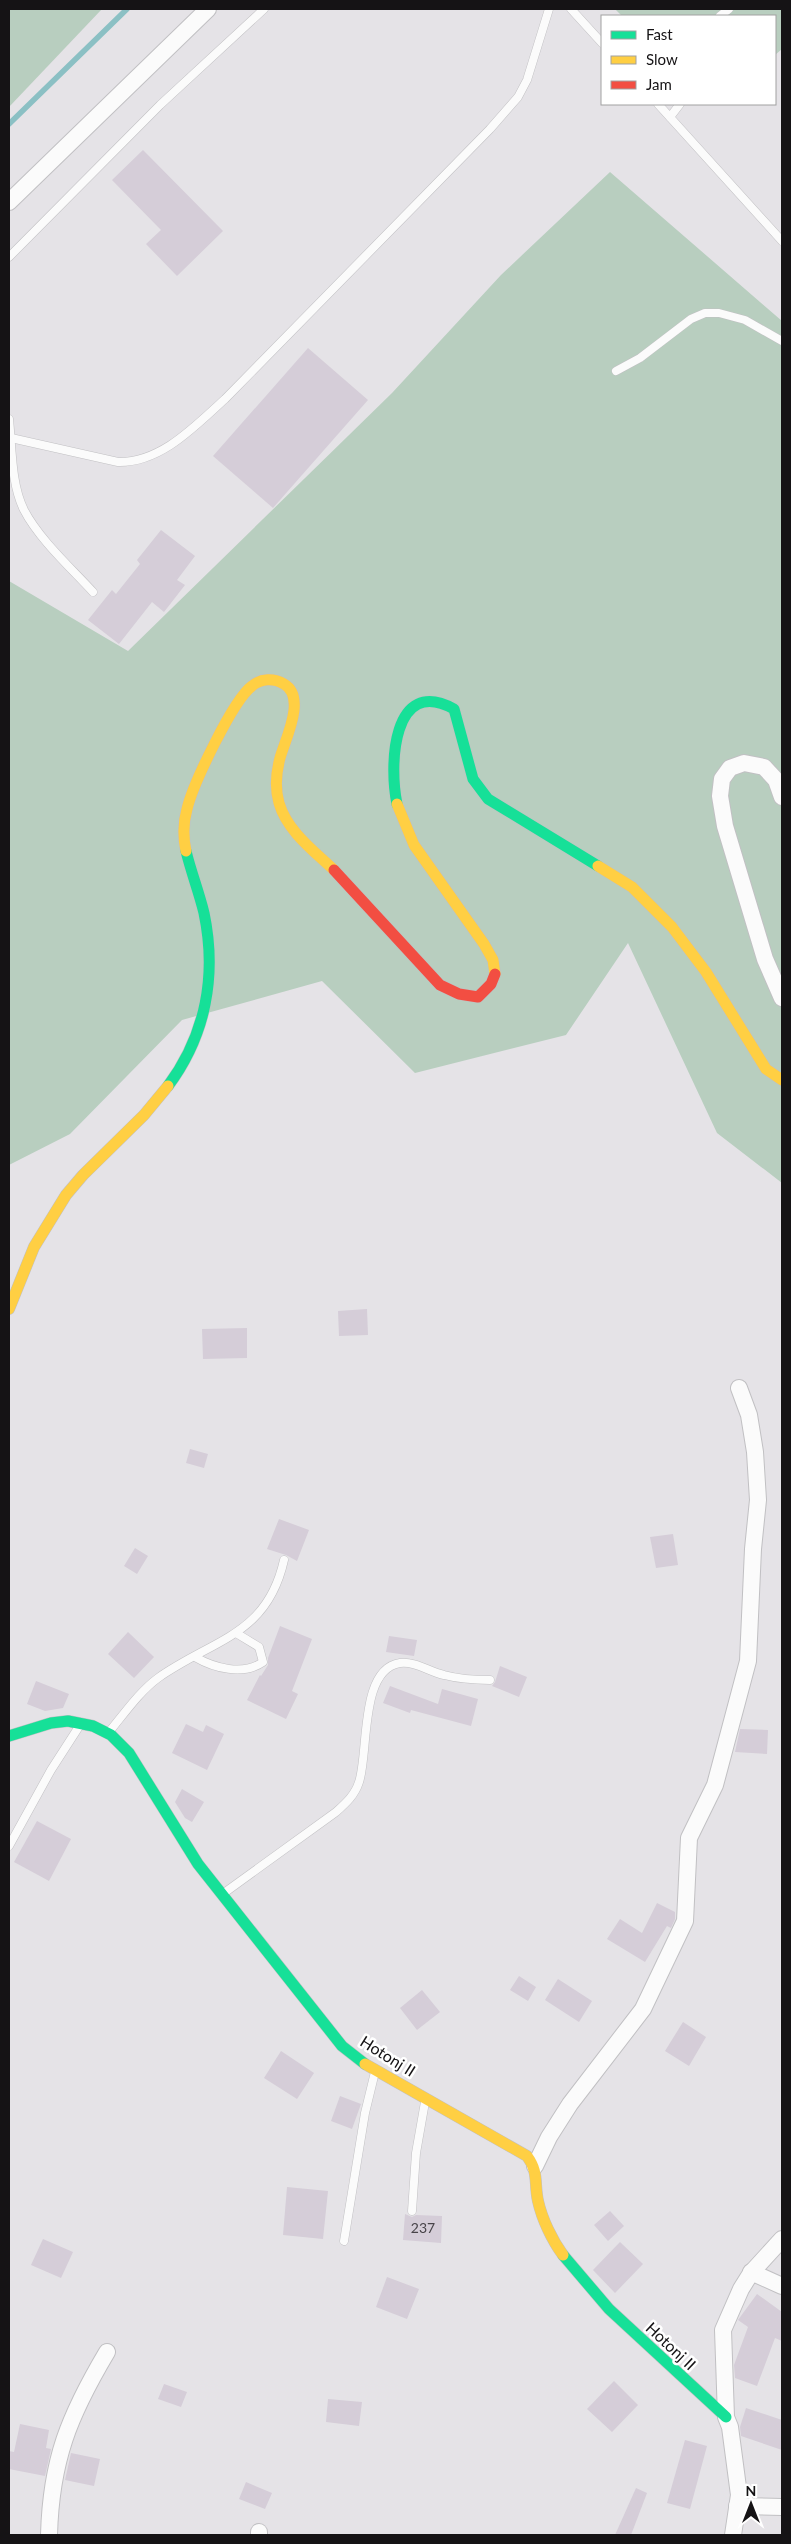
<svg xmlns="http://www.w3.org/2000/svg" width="791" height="2544" font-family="Lato,sans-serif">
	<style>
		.green { fill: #b8cebf }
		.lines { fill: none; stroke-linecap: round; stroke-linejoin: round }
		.stream { stroke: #8bc0c4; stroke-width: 5.5 }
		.building { fill: #d5cdd8 }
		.lane-casing { stroke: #c1c0c3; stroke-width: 9 }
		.street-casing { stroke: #c1c0c3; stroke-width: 18 }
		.fast-casing { stroke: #c1c0c3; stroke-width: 12 }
		.slow-casing { stroke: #c1c0c3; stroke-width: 12 }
		.jam-casing { stroke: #c1c0c3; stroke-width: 12 }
		.lane { stroke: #fbfbfb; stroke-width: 8 }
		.street { stroke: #fbfbfb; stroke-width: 16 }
		.fast { stroke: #16e098; stroke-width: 11 }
		.slow { stroke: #ffcf43; stroke-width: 11 }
		.jam { stroke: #f24e42; stroke-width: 11 }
		.labels { text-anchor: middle; stroke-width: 5; stroke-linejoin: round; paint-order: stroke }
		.number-label { font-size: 14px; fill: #484449 }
		.street-label { font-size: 16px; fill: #151315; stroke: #fff }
	</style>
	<rect width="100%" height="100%" fill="#e5e3e7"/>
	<g class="green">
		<path d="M 9,9 L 102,9 L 9,107 Z"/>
		<path d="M 615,9 L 782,9 L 782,49 L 775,55 L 775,16 L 622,16 Z"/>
		<path d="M 610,172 L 782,321 L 782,1183 L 717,1133 L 628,943 L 566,1035 L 415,1073 L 322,981 L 182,1020 L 70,1134 L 9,1165 L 9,581 L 128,651 L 392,393 L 501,275 Z"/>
	</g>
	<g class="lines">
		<path class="stream" d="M 9,124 L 127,9"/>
	</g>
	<g class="building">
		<path d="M 143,150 L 223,231 L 177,276 L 146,244 L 161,230 L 112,180 Z"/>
		<path d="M 308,348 L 368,400 L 273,508 L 213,456 Z"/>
		<path d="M 161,530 L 195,556 L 177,580 L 185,585 L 164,612 L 152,602 L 119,644 L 88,620 L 112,590 L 116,594 L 140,564 L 137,560 Z"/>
		<path d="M 367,1309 L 368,1335 L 339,1336 L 338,1311 Z"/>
		<path d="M 247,1328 L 247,1358 L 203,1359 L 202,1329 Z"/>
		<path d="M 190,1449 L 208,1454 L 204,1468 L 186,1463 Z"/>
		<path d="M 279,1519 L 309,1530 L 297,1561 L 286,1555 L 267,1549 Z"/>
		<path d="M 673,1534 L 678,1565 L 656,1568 L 650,1537 Z"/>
		<path d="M 135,1548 L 148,1556 L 137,1574 L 124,1566 Z"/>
		<path d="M 280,1626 L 312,1639 L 292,1691 L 298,1694 L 286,1719 L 247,1700 L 260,1675 L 261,1676 L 268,1665 L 268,1658 Z"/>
		<path d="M 128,1632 L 154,1657 L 134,1678 L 108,1654 Z"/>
		<path d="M 389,1636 L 417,1640 L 414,1656 L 386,1652 Z"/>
		<path d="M 500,1666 L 527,1677 L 519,1697 L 492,1686 L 495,1682 Z"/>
		<path d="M 36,1681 L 69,1694 L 63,1708 L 45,1711 L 27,1704 Z"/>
		<path d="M 390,1686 L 438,1704 L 442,1689 L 478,1699 L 471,1726 L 411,1710 L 410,1713 L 383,1703 Z"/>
		<path d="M 186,1724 L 203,1732 L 206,1725 L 224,1734 L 207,1770 L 172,1753 Z"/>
		<path d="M 740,1729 L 768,1730 L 767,1754 L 735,1752 Z"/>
		<path d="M 182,1789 L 204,1802 L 192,1822 L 185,1818 L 175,1802 Z"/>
		<path d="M 37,1821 L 71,1839 L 49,1881 L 14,1862 Z"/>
		<path d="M 657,1903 L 675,1912 L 675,1919 L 671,1928 L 667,1926 L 645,1962 L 607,1939 L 620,1919 L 642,1933 Z"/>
		<path d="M 519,1976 L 536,1987 L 528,2001 L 510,1990 Z"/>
		<path d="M 558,1979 L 592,2001 L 579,2022 L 545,2000 Z"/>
		<path d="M 422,1990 L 440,2012 L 417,2030 L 400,2008 Z"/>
		<path d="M 683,2022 L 706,2037 L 689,2066 L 665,2051 Z"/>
		<path d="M 281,2051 L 314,2073 L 297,2099 L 264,2078 Z"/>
		<path d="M 340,2096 L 361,2104 L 352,2129 L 331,2121 Z"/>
		<path d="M 287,2187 L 328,2191 L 323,2239 L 283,2235 Z"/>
		<path d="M 610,2211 L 624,2226 L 608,2241 L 594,2225 Z"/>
		<path d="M 405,2214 L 412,2217 L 416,2215 L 442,2216 L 441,2243 L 403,2240 Z"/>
		<path d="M 43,2239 L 73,2252 L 61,2278 L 31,2265 Z"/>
		<path d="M 620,2242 L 643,2264 L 615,2293 L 593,2270 Z"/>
		<path d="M 387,2277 L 419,2289 L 407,2319 L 376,2307 Z"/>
		<path d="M 757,2294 L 782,2312 L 782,2341 L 775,2338 L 757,2386 L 735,2378 L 734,2365 L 748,2327 L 738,2320 Z"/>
		<path d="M 614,2381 L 638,2405 L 612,2432 L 587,2409 Z"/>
		<path d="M 164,2384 L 187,2392 L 181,2407 L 158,2399 Z"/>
		<path d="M 328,2399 L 362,2402 L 359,2426 L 326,2422 Z"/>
		<path d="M 746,2408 L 782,2420 L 782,2450 L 741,2436 L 740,2427 Z"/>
		<path d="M 20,2424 L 49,2430 L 46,2448 L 51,2449 L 45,2476 L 9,2469 L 9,2451 L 14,2452 Z"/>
		<path d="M 685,2440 L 707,2446 L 690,2509 L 667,2503 Z"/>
		<path d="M 71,2453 L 100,2459 L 94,2486 L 65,2480 Z"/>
		<path d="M 246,2482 L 272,2493 L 265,2509 L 239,2499 Z"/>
		<path d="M 636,2488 L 647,2493 L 631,2535 L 615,2535 Z"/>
	</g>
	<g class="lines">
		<defs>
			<g id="lane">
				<path d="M 571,9 L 602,43"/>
				<path d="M 720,16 L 729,9"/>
				<path d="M 658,104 L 782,241"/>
				<path d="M 670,117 L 680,104"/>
				<path d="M 9,257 L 160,105 L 264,9"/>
				<path d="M 616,371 L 640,358 L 691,319 L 705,313 L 719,313 L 745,320 L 782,341"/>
				<path d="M 9,419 C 12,448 11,484 24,510 C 39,539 71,568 93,592"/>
				<path d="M 11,438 L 118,462 C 161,463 195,426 225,399 L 490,129 L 518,97 L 527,80 L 549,9"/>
				<path d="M 195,1657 C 214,1668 243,1676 263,1662 L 259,1647 L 236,1633"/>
				<path d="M 109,1732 C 124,1714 139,1692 158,1678 C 213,1639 267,1636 284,1560"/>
				<path d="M 9,1846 L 51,1770 L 80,1725"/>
				<path d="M 224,1893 L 336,1812 C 346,1803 355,1795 359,1782 C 369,1753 359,1669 400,1663 C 415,1661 430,1672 444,1675 C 459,1679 474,1680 490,1680"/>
				<path d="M 412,2211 L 416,2153 L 425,2102"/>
				<path d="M 344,2241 L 365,2113 L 375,2072"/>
			</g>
			<g id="street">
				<path d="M 9,202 L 208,9"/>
				<path d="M 782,797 L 776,780 L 764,767 L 744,763 L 730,768 L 722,779 L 720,796 L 725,826 L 765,959 L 782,998"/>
				<path d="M 535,2166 L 549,2137 L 570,2104 L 643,2009 L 685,1921 L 689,1838 L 715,1785 L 748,1661 L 753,1549 L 758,1500 L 755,1452 L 749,1415 L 739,1388"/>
				<path d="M 751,2272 L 782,2286"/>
				<path d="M 737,2506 L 782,2507"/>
				<path d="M 49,2535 C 51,2460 69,2416 107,2352"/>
				<path d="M 259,2535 L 259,2532"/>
				<path d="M 733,2535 L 739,2495 L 730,2427 L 726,2417 L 723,2330 L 741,2289 L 751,2273 L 782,2239"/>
			</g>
			<g id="fast">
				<path d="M 397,804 C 389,766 392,675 454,709 L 473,779 L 488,799 L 598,866"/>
				<path d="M 168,1086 C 206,1035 217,975 204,913 C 199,892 191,872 186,851"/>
				<path d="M 9,1736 L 51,1723 L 68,1721 L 93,1726 L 111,1735 L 129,1753 L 198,1864 L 342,2046 L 365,2064"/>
				<path d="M 563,2255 L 609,2309 L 726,2417"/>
			</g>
			<g id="slow">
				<path d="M 397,804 L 414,845 L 484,944 L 493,960 L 495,974"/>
				<path d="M 186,851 C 183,837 183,823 187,809 C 193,784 233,700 252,686 C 261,678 274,678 284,684 C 307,697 285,740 280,758 C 276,773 275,789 279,803 C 287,831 314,851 334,870"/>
				<path d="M 598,866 L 632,887 L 672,927 L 706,972 L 766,1069 L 782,1080"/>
				<path d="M 9,1309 L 34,1247 L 66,1195 L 83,1175 L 144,1115 L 168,1086"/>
				<path d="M 365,2064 L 527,2156 C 539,2172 534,2183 538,2201 C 542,2219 552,2240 563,2255"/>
			</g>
			<path id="jam" d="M 334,870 L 440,985 L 459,994 L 478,997 L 491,984 L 495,974"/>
		</defs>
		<use href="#lane" class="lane-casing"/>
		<use href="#street" class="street-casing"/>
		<use href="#fast" class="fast-casing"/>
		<use href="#slow" class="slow-casing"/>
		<use href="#jam" class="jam-casing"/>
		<use href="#lane" class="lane"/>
		<use href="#street" class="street"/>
		<use href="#fast" class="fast"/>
		<use href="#slow" class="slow"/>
		<use href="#jam" class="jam"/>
	</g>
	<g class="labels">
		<g class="number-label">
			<text x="423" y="2233">237</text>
		</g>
		<g class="street-label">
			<text transform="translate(388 2056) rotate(32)" y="6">Hotonj II</text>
			<text transform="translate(671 2346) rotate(43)" y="6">Hotonj II</text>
		</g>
	</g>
	<rect width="791" height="2544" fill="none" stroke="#151315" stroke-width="20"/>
	<rect x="601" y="15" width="175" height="90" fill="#ffffff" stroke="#a1a1a1"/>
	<rect x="611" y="31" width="25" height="8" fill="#16e098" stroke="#a1a1a1"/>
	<text x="646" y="40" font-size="15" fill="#151315">Fast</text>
	<rect x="611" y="56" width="25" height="8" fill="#ffcf43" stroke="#a1a1a1"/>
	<text x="646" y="65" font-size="15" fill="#151315">Slow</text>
	<rect x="611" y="81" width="25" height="8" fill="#f24e42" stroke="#a1a1a1"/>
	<text x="646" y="90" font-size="15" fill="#151315">Jam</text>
	<g transform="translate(751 2504)" stroke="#ffffff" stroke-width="4" paint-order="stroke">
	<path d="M0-4L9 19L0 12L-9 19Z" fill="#151315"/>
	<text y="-8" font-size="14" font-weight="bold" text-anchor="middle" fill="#151315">N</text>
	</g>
</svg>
